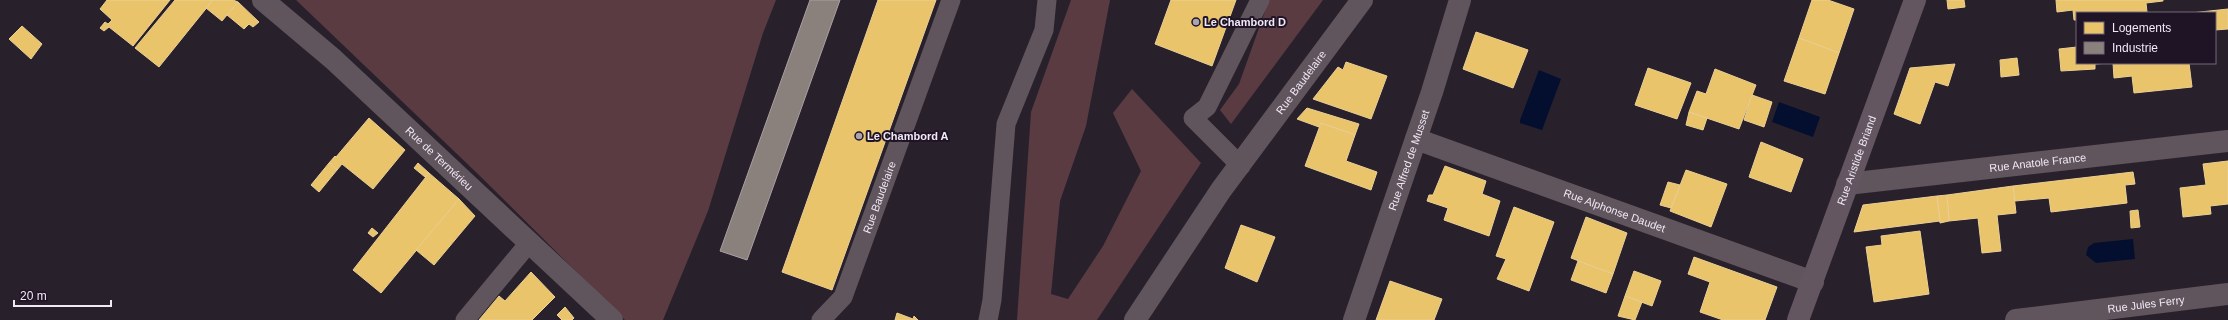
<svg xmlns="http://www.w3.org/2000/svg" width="2228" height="320" font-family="Helvetica,sans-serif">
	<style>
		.green { fill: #5a3b42 }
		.water { fill: #040e2e }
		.homes { fill: #e9c46a; stroke: #ebcf94 }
		.industry { fill: #8a817c; stroke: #a9a0a1 }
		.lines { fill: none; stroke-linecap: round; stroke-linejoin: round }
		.lane { stroke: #60545d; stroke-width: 19 }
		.street { stroke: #60545d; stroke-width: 22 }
		.secondary { stroke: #645661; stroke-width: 22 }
		.poi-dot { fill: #aba3af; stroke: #1f1326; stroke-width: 1.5 }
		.labels { text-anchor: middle; stroke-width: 4; stroke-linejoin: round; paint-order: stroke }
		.poi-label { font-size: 11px; font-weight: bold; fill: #f1e9f6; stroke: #1f1326; text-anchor: start }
		.street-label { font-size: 11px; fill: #f1e9f6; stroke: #1f1326 }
	</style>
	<rect width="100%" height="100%" fill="#28212c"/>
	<g class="green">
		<path d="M 296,0 L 776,0 L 763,33 L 708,211 L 663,320 L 625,320 L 479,175 Z"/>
		<path d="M 1071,0 L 1110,0 L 1086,126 L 1060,201 L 1051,294 L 1068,299 L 1103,246 L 1141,171 L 1113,113 L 1132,89 L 1201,163 L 1097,320 L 1017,320 L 1031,112 Z"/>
		<path d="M 1269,0 L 1323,0 L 1231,124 L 1220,110 L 1239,84 Z"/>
	</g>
	<g class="water">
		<path d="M 1539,70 L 1561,79 L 1542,130 L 1520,123 L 1520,120 Z"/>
		<path d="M 1779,102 L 1820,117 L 1813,137 L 1772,122 Z"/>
		<path d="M 2133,239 L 2135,259 L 2096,263 L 2086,255 L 2088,247 L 2094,243 Z"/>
	</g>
	<g class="homes">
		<path d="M 107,0 L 170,0 L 133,46 L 109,27 L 104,31 L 100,28 L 105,22 L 108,24 L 112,20 L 100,9 Z"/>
		<path d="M 175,0 L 213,0 L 159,67 L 135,48 Z"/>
		<path d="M 213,0 L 233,0 L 238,2 L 222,21 L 206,8 Z"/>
		<path d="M 878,0 L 936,0 L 832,290 L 782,272 Z"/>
		<path d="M 1171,0 L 1236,0 L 1212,66 L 1155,44 Z"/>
		<path d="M 1812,0 L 1828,0 L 1854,9 L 1839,53 L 1799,38 Z"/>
		<path d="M 1947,0 L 1964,0 L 1965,7 L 1948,9 Z"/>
		<path d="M 2056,0 L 2163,0 L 2163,1 L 2146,3 L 2147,12 L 2077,13 L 2077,20 L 2074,20 L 2073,10 L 2057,12 Z"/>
		<path d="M 238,2 L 259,22 L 253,27 L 249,24 L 244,29 L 227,15 Z"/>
		<path d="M 2228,9 L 2228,29 L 2215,30 L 2215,13 L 2191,13 Z"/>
		<path d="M 22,26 L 42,44 L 31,59 L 9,39 Z"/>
		<path d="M 1476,32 L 1528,50 L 1513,88 L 1463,69 Z"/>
		<path d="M 1799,38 L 1839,53 L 1825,94 L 1784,81 Z"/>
		<path d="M 2077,47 L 2077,63 L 2109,63 L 2095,64 L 2095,69 L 2061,71 L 2059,49 Z"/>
		<path d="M 2017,58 L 2019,75 L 2001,77 L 2000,60 Z"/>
		<path d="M 1346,62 L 1387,76 L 1371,119 L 1313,99 L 1338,67 L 1343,70 Z"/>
		<path d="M 2113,63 L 2189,63 L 2192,87 L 2134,93 L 2132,76 L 2114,78 Z"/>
		<path d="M 1955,64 L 1948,86 L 1935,82 L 1920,124 L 1894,114 L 1910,68 Z"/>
		<path d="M 1648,68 L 1691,83 L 1677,119 L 1635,105 Z"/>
		<path d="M 1715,69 L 1756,85 L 1739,129 L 1689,112 L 1697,91 L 1706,94 Z"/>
		<path d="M 1752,95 L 1772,102 L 1764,127 L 1744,120 Z"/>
		<path d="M 1307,108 L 1359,124 L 1355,135 L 1321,123 L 1319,127 L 1297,119 Z"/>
		<path d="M 1689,112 L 1707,118 L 1703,130 L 1686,125 Z"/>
		<path d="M 369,118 L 405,150 L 373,189 L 342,164 L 337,170 L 329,163 L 335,156 L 336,157 Z"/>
		<path d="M 1321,123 L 1355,135 L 1346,161 L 1377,172 L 1371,190 L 1305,166 Z"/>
		<path d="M 1761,142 L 1803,159 L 1791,192 L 1749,177 Z"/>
		<path d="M 2228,161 L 2228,204 L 2210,206 L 2211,214 L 2183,217 L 2180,188 L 2206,185 L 2203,164 Z"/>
		<path d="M 329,163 L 337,170 L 319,192 L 311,185 Z"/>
		<path d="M 418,163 L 429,173 L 425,177 L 414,168 Z"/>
		<path d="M 1445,166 L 1486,181 L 1482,194 L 1500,201 L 1489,236 L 1444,220 L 1448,208 L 1427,201 L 1429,195 L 1433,195 Z"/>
		<path d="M 1686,170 L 1727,184 L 1711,227 L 1670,211 Z"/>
		<path d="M 2133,172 L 2135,184 L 2125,185 L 2127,203 L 2051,212 L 2049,198 L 2015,201 L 2013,186 Z"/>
		<path d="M 429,173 L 459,199 L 381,293 L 353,270 Z"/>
		<path d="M 1668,182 L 1680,185 L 1671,208 L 1660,205 Z"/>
		<path d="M 2013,186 L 2016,213 L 1997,215 L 2001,251 L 1982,253 L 1978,218 L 1949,221 L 1947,195 Z"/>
		<path d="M 1947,195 L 1949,221 L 1940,223 L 1937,196 Z"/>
		<path d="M 1937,196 L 1940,221 L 1854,232 L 1863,205 Z"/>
		<path d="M 459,199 L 475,216 L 434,265 L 416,250 Z"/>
		<path d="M 1514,207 L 1554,222 L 1529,291 L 1497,279 L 1506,259 L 1496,256 Z"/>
		<path d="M 2138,210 L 2140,227 L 2131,228 L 2130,211 Z"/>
		<path d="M 1586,217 L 1627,233 L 1613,274 L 1571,258 Z"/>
		<path d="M 1241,225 L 1275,237 L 1257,282 L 1225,268 Z"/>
		<path d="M 372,228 L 378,233 L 373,237 L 368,233 Z"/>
		<path d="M 1920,231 L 1929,294 L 1874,302 L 1866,247 L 1882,245 L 1881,236 Z"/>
		<path d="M 1694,257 L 1777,287 L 1765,320 L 1723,320 L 1700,312 L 1710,282 L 1688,274 Z"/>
		<path d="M 1578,261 L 1613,274 L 1606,293 L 1571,280 Z"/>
		<path d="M 1634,271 L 1661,281 L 1652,306 L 1625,296 Z"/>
		<path d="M 531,272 L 555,297 L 532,320 L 479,320 L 499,296 L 505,301 Z"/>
		<path d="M 1390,281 L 1442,299 L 1434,320 L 1376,320 Z"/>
		<path d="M 1625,296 L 1642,302 L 1635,320 L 1618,316 Z"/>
		<path d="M 565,307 L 574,318 L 572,320 L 562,320 L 557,315 Z"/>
		<path d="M 897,313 L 913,319 L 914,316 L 918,320 L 895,320 Z"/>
	</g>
	<path class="industry" d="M 810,0 L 840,0 L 747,260 L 720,251 Z"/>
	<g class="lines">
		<g class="lane">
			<path d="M 1241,166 L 1193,118 L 1207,107 L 1260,0"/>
			<path d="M 465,320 L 529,243"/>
			<path id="s1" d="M 821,320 L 843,297 L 951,0"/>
			<path d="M 988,320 L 992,300 L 1006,124 L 1044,30 L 1047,0"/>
		</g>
		<g class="street">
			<path id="s2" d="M 263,0 L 333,59 L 612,320"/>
			<path id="s3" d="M 1416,139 L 1813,282"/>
			<path id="s4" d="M 1847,184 L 2228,141"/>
			<path id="s5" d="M 1135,320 L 1221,190 L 1362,0"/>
			<path id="s6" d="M 1354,320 L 1432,92 L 1460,0"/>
			<path id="s7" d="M 2016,320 L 2228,294"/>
		</g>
		<path class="secondary" id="s8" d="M 1798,320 L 1915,0"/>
	</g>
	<g class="poi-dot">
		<circle cx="1196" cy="22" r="4"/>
		<circle cx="859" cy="136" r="4"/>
	</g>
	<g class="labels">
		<g class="poi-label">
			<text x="1204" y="26">Le Chambord D</text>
			<text x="867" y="140">Le Chambord A</text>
		</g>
		<g class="street-label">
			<text dy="4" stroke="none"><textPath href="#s5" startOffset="290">Rue Baudelaire</textPath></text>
			<text dy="4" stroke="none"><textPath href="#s2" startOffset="237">Rue de Termérieu</textPath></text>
			<text dy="4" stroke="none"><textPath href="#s8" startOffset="170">Rue Aristide Briand</textPath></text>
			<text dy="4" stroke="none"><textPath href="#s6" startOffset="169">Rue Alfred de Musset</textPath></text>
			<text dy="4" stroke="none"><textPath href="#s4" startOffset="192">Rue Anatole France</textPath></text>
			<text dy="4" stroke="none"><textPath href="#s1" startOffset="138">Rue Baudelaire</textPath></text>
			<text dy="4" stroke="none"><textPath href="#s3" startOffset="211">Rue Alphonse Daudet</textPath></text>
			<text dy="4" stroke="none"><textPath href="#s7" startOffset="131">Rue Jules Ferry</textPath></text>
		</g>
	</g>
	<rect x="2076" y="12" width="140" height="52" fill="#1f1326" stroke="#736979"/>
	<rect x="2084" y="22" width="20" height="12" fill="#e9c46a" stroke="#736979"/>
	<text x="2112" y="32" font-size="12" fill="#f1e9f6">Logements</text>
	<rect x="2084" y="42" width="20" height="12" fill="#8a817c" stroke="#736979"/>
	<text x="2112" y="52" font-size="12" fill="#f1e9f6">Industrie</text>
	<path d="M14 300v6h97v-6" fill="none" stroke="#f1e9f6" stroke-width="2"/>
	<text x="20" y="300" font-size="12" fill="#f1e9f6" stroke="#1f1326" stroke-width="3" paint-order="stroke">20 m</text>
</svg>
